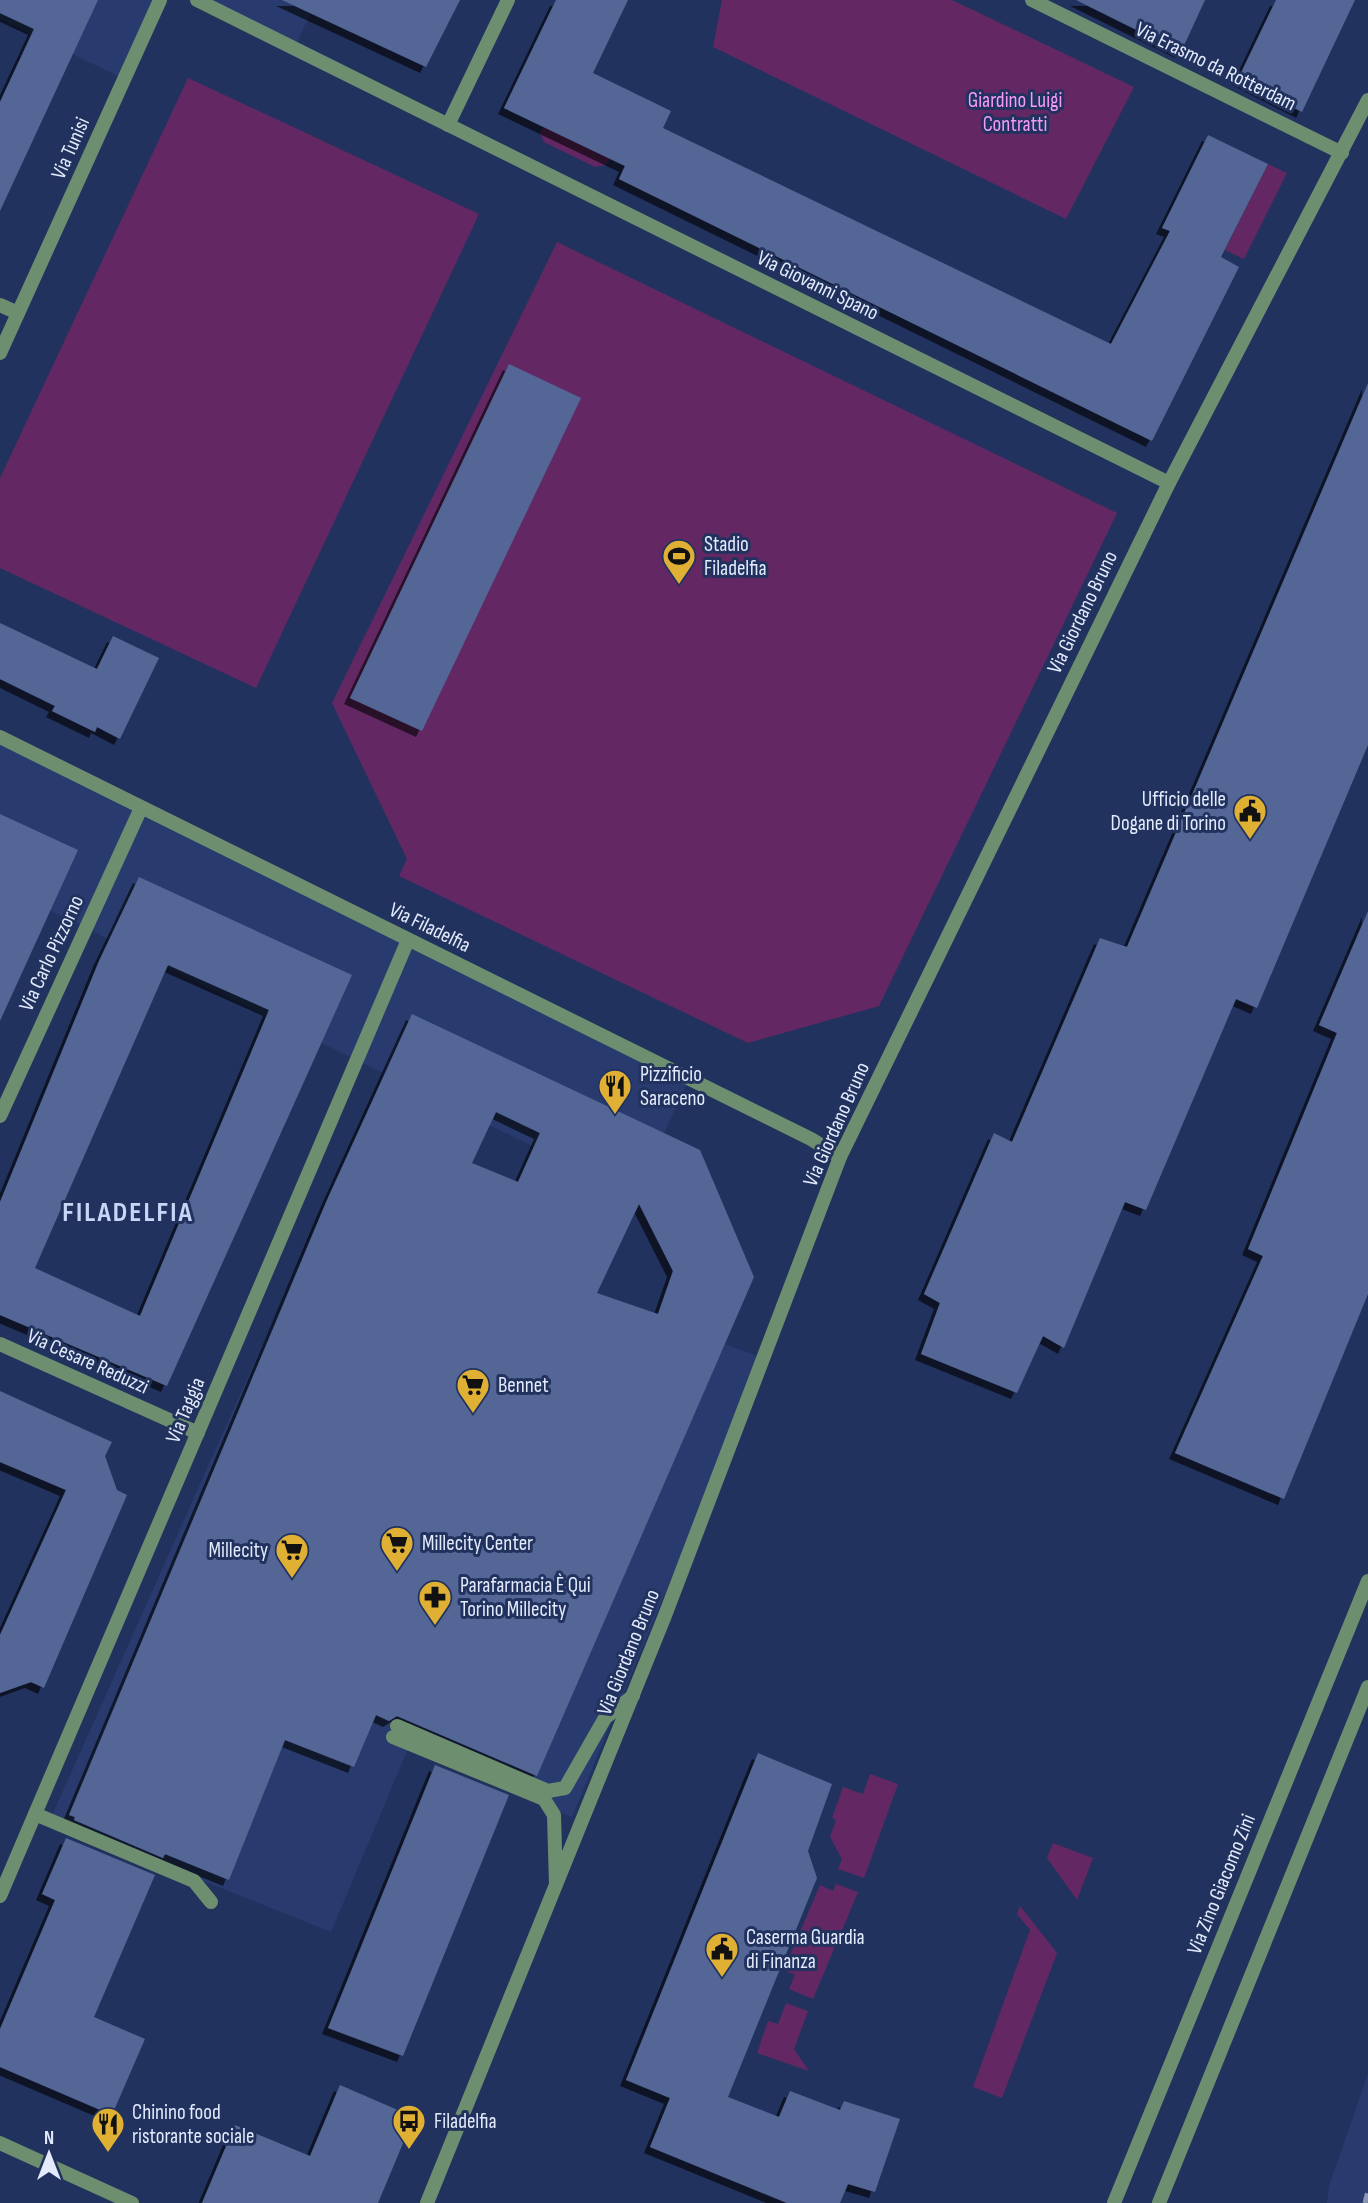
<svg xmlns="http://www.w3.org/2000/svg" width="1368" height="2203" font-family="'Sofia Sans Condensed',sans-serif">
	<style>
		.built { fill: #293b6e }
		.green { fill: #632864 }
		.building { fill: #526695; fill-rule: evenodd; filter: url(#shadow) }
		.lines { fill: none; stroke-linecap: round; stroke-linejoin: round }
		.service { stroke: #6e8e70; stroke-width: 14 }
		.minor { stroke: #6e8e70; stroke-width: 14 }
		.tertiary { stroke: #6e8e70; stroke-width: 14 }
		.rail { stroke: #8d98b5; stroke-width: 5; stroke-dasharray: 10 5; stroke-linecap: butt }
		.labels { text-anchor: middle; stroke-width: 6; stroke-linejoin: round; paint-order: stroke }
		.street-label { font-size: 21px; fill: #e3eafb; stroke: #22325e }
		.park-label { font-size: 21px; fill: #f69bf7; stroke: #22325e }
		.poi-label { font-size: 21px; fill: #e3eafb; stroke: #22325e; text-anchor: start }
		.district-label { font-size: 28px; font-weight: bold; letter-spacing: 2px; fill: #c7d5f6; stroke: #22325e }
	</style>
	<defs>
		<filter id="shadow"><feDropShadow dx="-6" dy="6" stdDeviation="0" flood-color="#0009"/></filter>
	</defs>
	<rect width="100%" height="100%" fill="#22325e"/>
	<g class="built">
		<path d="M 0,0 L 160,0 L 124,79 L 0,19 Z"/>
		<path d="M 197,0 L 317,0 L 294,48 Z"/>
		<path d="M 0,737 L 689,1079 L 635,1196 L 0,886 Z"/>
		<path d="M 327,1200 L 763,1358 L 572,1817 L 410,1744 L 331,1932 L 50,1820 Z"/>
		<path d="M 1368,2074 L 1368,2203 L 1327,2203 L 1329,2186 Z"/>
	</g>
	<g class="green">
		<path d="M 722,0 L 952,0 L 1134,87 L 1066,219 L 713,47 Z"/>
		<path d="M 188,78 L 479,214 L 256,688 L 0,568 L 0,478 Z"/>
		<path d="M 544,126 L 610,158 L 606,165 L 595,167 L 544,142 L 540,133 Z"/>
		<path d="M 1268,164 L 1287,173 L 1244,259 L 1225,250 Z"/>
		<path d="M 557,242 L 1117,513 L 879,1006 L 748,1043 L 399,876 L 407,859 L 332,703 Z"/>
		<path d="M 870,1774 L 898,1784 L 864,1878 L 838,1869 L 842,1859 L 830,1837 L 836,1820 L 832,1818 L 843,1787 L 863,1794 Z"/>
		<path d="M 1053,1843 L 1093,1858 L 1077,1900 L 1047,1858 Z"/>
		<path d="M 836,1884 L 858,1892 L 813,1999 L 789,1989 L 795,1975 L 784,1970 L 820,1885 L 833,1891 Z"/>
		<path d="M 1020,1906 L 1057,1953 L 1002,2098 L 973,2087 L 1030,1930 L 1017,1914 Z"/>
		<path d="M 786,2003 L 808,2011 L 794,2049 L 809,2071 L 757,2053 L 768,2021 L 778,2024 Z"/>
	</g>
	<g class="building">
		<path d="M 0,0 L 98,0 L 0,211 L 0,102 L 34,29 L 0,13 Z"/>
		<path d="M 282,0 L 460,0 L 426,67 Z"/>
		<path d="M 556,0 L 628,0 L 593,73 L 671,111 L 663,128 L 1111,344 L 1170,231 L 1162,228 L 1208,135 L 1268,164 L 1221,257 L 1239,267 L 1152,441 L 619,179 L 625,166 L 504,108 Z"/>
		<path d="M 1076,0 L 1205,0 L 1181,52 Z"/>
		<path d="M 1276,0 L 1355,0 L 1302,112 L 1238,79 Z"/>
		<path d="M 509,364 L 581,398 L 422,731 L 350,698 Z"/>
		<path d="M 1368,383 L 1368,745 L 1257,1008 L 1236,999 L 1146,1210 L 1125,1202 L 1064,1348 L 1043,1336 L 1017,1393 L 921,1354 L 940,1303 L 924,1294 L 994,1133 L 1012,1142 L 1100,938 L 1127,947 Z"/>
		<path d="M 0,623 L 97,669 L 113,636 L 159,658 L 120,739 L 97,727 L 95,732 L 52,711 L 55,706 L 0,679 Z"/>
		<path d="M 0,814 L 78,850 L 0,1021 Z"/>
		<path d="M 139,877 L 352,975 L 167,1386 L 0,1315 L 0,1202 L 99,961 ZM 168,965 L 269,1010 L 140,1316 L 35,1268 Z"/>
		<path d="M 1368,911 L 1368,1294 L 1284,1499 L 1175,1453 L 1263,1256 L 1248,1249 L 1337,1033 L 1319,1025 Z"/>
		<path d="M 412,1014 L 700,1150 L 754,1277 L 537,1776 L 397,1716 L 389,1721 L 376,1715 L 354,1767 L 285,1740 L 229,1880 L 165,1854 L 163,1858 L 74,1820 L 75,1817 L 69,1815 L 327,1200 ZM 496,1112 L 540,1133 L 518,1182 L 472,1163 ZM 639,1204 L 673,1271 L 658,1314 L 597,1293 Z"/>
		<path d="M 0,1391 L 112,1442 L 105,1456 L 117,1490 L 127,1495 L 44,1688 L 31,1682 L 0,1693 L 0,1635 L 66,1490 L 0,1462 Z"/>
		<path d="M 758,1753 L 832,1784 L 808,1851 L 817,1878 L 728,2097 L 779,2117 L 790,2091 L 840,2110 L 844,2101 L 900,2119 L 875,2192 L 848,2184 L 840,2203 L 787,2203 L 650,2147 L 670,2098 L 626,2080 Z"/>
		<path d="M 435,1765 L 509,1795 L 403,2056 L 328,2028 Z"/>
		<path d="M 66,1838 L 155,1875 L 94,2017 L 145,2039 L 112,2115 L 0,2067 L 0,2029 L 55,1900 L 42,1894 Z"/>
		<path d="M 340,2085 L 414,2117 L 378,2203 L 202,2203 L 235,2125 L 310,2156 Z"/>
	</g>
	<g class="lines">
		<g class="service">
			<path d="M 397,1726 L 548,1791 L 565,1788 L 605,1718 L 633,1696"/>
			<path d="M 393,1737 L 544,1799 L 554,1815 L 556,1884"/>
			<path d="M 35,1814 L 194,1881 L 211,1902"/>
		</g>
		<g class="minor">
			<path d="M 197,0 L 1169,483"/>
			<path d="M 1032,0 L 1342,153"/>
			<path d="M 448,125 L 508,0"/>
			<path d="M 0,305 L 18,313"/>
			<path d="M 0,353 L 160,0"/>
			<path d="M 0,737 L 811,1139 L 840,1157"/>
			<path d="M 0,1116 L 141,808"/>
			<path d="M 0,1344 L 198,1433"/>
			<path d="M 0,1896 L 408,940"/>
			<path d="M 0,2143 L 132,2203"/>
			<path d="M 427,2203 L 664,1618 L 840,1157 L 1169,483 L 1368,100"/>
		</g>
		<g class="tertiary">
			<path d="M 1114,2203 L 1368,1581"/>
			<path d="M 1159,2203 L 1368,1687"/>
		</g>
		<path class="rail" d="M 1365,2203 L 1368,2191"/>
	</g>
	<defs>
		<symbol id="stadium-pin" viewBox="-11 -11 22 30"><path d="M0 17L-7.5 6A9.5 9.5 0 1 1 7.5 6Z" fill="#dfb034" stroke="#22325e"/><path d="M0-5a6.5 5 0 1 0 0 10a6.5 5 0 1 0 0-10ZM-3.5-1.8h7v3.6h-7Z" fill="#111"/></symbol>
		<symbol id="civic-pin" viewBox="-11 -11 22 30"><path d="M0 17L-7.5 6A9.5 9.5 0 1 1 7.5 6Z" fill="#dfb034" stroke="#22325e"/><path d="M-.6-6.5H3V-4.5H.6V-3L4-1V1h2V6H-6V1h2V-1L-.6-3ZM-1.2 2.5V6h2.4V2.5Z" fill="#111"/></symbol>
		<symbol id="restaurant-pin" viewBox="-11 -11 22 30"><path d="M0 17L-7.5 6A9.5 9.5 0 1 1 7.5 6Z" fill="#dfb034" stroke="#22325e"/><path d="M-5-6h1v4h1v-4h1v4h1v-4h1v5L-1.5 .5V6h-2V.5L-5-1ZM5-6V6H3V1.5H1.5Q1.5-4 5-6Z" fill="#111"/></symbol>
		<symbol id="supermarket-pin" viewBox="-11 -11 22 30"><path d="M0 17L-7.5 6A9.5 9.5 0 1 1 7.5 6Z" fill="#dfb034" stroke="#22325e"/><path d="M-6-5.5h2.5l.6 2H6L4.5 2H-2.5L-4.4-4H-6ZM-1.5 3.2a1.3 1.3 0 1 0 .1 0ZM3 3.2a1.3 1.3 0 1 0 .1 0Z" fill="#111"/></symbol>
		<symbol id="pharmacy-pin" viewBox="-11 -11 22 30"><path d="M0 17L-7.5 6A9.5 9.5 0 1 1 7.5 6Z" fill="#dfb034" stroke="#22325e"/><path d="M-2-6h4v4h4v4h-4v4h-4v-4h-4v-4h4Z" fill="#111"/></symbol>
		<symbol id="bus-pin" viewBox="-11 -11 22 30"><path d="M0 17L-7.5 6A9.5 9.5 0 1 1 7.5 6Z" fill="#dfb034" stroke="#22325e"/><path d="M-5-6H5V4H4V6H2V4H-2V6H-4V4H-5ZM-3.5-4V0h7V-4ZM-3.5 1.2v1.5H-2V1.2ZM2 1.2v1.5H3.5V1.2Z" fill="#111"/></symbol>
	</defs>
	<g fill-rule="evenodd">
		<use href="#stadium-pin" x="660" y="537" width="38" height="52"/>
		<use href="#civic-pin" x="1231" y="792" width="38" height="52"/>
		<use href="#restaurant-pin" x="596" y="1067" width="38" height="52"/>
		<use href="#supermarket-pin" x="454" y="1366" width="38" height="52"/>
		<use href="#supermarket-pin" x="378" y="1524" width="38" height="52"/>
		<use href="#supermarket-pin" x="273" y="1531" width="38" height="52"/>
		<use href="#pharmacy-pin" x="416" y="1578" width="38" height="52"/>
		<use href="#civic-pin" x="703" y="1930" width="38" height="52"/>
		<use href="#bus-pin" x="390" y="2102" width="38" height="52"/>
		<use href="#restaurant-pin" x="89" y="2105" width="38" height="52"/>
	</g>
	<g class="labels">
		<g class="street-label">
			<text transform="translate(1216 66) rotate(26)" y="7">Via Erasmo da Rotterdam</text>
			<text transform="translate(70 148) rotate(-66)" y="7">Via Tunisi</text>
			<text transform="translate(818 285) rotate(26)" y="7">Via Giovanni Spano</text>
			<text transform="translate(1082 612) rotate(-64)" y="7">Via Giordano Bruno</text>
			<text transform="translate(430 927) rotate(26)" y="7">Via Filadelfia</text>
			<text transform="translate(51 953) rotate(-65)" y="7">Via Carlo Pizzorno</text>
			<text transform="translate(836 1124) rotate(-66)" y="7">Via Giordano Bruno</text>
			<text transform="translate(88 1361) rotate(24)" y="7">Via Cesare Reduzzi</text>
			<text transform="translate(185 1410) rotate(-67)" y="7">Via Taggia</text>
			<text transform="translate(628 1652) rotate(-68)" y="7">Via Giordano Bruno</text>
			<text transform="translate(1221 1884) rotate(-68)" y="7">Via Zino Giacomo Zini</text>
		</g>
		<g class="park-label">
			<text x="1015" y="107">Giardino Luigi<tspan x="1015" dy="24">Contratti</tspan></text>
		</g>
		<g class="poi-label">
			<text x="704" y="551">Stadio<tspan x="704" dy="24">Filadelfia</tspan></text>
			<text x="1226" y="806" text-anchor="end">Ufficio delle<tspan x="1226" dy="24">Dogane di Torino</tspan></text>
			<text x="640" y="1081">Pizzificio<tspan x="640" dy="24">Saraceno</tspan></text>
			<text x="498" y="1392">Bennet</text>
			<text x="422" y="1550">Millecity Center</text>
			<text x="268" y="1557" text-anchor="end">Millecity</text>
			<text x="460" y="1592">Parafarmacia È Qui<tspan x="460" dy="24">Torino Millecity</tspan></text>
			<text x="746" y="1944">Caserma Guardia<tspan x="746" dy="24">di Finanza</tspan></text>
			<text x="132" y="2119">Chinino food<tspan x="132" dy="24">ristorante sociale</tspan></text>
			<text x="434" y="2128">Filadelfia</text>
		</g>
		<g class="district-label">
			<text x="128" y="1221">FILADELFIA</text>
		</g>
	</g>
	<g transform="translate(49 2154)" stroke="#22325e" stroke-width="5" paint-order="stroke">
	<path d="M0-5L12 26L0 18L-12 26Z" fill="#e3eafb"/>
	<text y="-10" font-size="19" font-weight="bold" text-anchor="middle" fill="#e3eafb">N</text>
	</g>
</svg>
